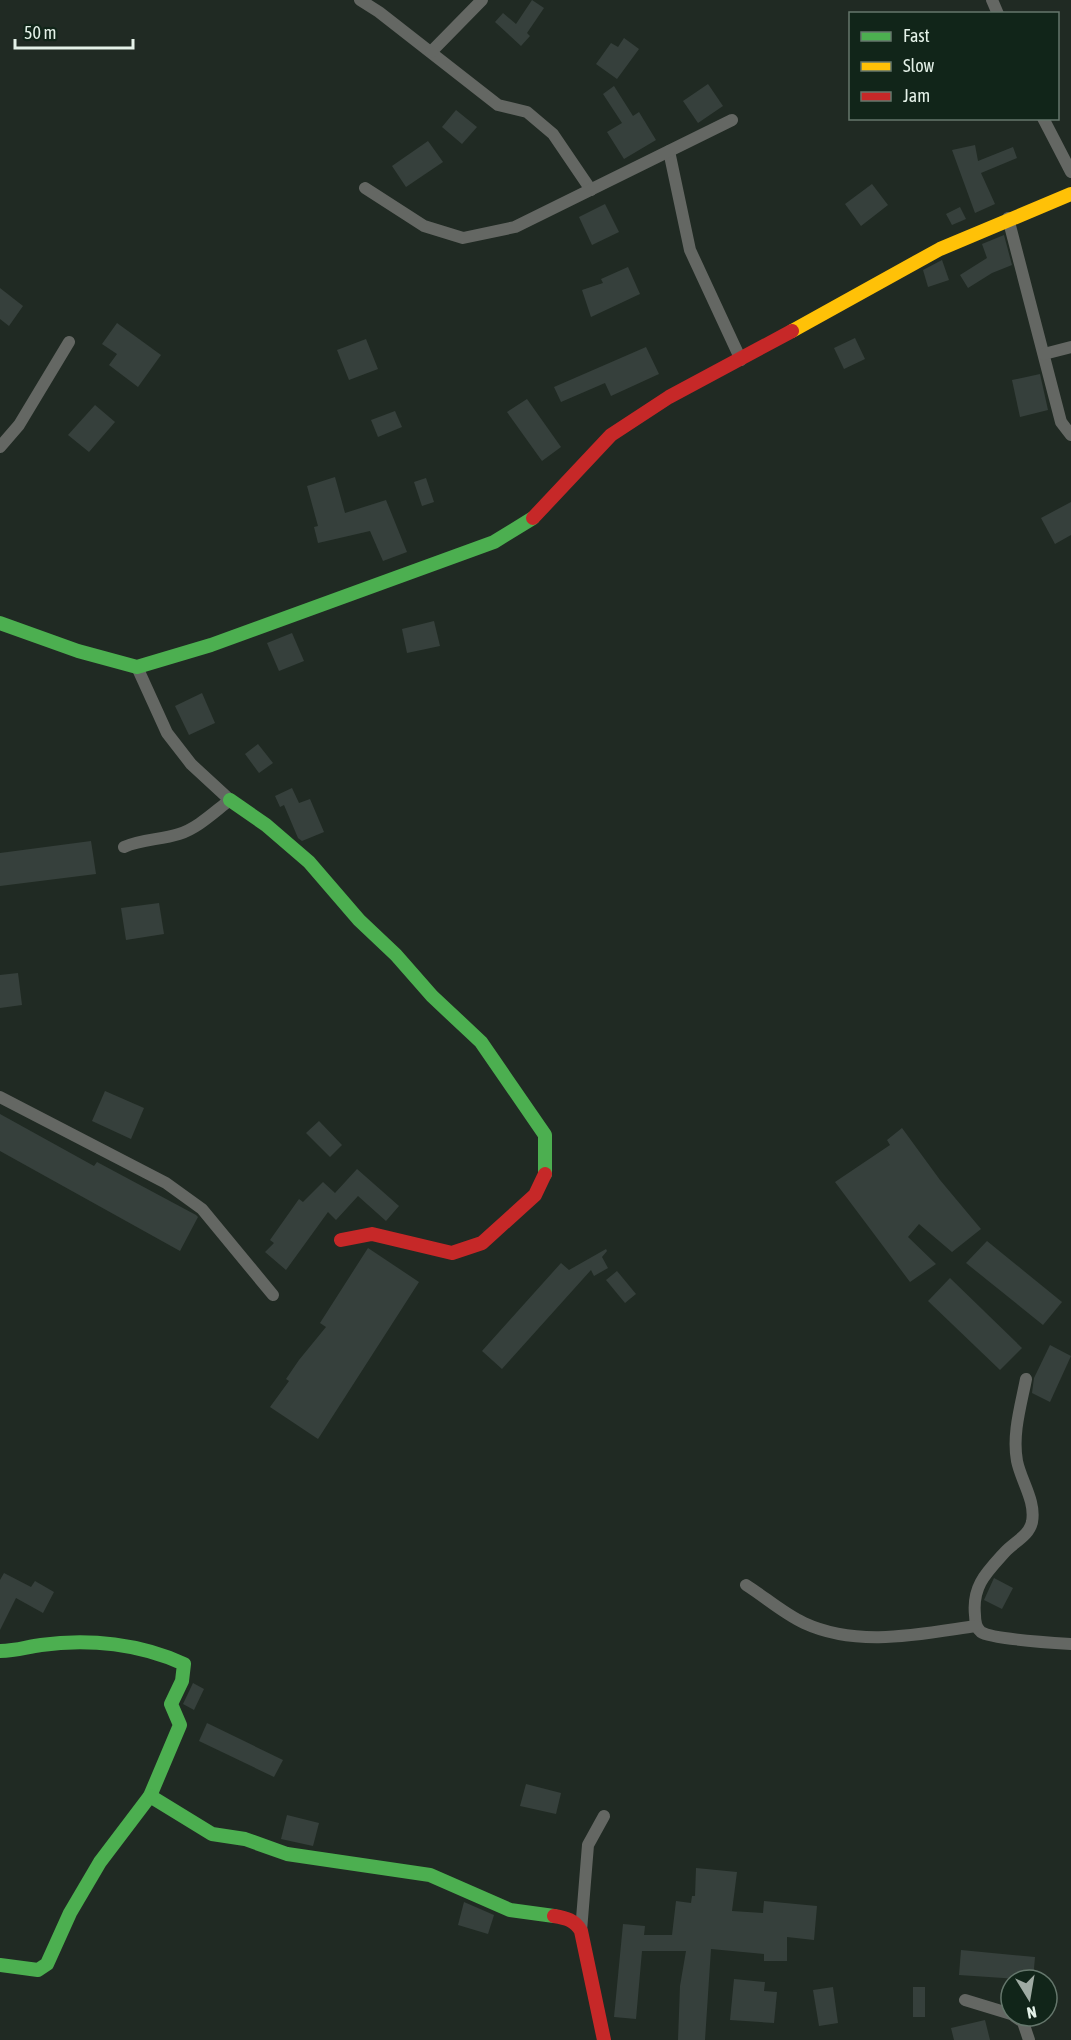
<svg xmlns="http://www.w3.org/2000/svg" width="1071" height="2040" font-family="'Asap Condensed',sans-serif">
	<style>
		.building { fill: #36403c }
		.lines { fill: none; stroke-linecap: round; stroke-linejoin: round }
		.street { stroke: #646763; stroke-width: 12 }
		.fast { stroke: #4caf50; stroke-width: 14 }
		.slow { stroke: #ffc107; stroke-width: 14 }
		.jam { stroke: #c62828; stroke-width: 14 }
	</style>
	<rect width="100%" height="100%" fill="#202a23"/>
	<g class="building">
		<path d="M 532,0 L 544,8 L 527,33 L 530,36 L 521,46 L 495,22 L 503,13 L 516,24 Z"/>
		<path d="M 624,38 L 639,49 L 617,79 L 596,64 L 611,43 L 618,47 Z"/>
		<path d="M 708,84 L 723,106 L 698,123 L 683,101 Z"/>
		<path d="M 614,86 L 633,116 L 639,112 L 656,140 L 624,159 L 607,132 L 622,123 L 603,94 Z"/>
		<path d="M 456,110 L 477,127 L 462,144 L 442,127 Z"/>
		<path d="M 428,141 L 443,162 L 406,187 L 392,166 Z"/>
		<path d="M 975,145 L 978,161 L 1013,147 L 1017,158 L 981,173 L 995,204 L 975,213 L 952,150 Z"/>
		<path d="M 872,184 L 888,205 L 861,226 L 845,204 Z"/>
		<path d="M 605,204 L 619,232 L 592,245 L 579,217 Z"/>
		<path d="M 960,207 L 966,219 L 952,225 L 946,214 Z"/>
		<path d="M 1004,235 L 1012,265 L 992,273 L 968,288 L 960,275 L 987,258 L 982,244 Z"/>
		<path d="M 942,260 L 949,280 L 928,287 L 923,270 Z"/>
		<path d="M 628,267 L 640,294 L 591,317 L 582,290 L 603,283 L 601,279 Z"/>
		<path d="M 0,288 L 23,306 L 9,326 L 0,319 Z"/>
		<path d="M 117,323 L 161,355 L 138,387 L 109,365 L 117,354 L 102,344 Z"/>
		<path d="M 855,338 L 865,359 L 844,369 L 834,348 Z"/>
		<path d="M 366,339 L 378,369 L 349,380 L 337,350 Z"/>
		<path d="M 646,347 L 659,374 L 611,396 L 605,383 L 561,402 L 554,387 Z"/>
		<path d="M 1040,374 L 1048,410 L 1020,417 L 1012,380 Z"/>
		<path d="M 527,399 L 561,447 L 542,461 L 507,412 Z"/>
		<path d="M 95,405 L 115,422 L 89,452 L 68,435 Z"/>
		<path d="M 395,411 L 402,427 L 378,437 L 371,420 Z"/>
		<path d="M 335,477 L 345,513 L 386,500 L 407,552 L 383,561 L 370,531 L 318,543 L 314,527 L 318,526 L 307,486 Z"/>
		<path d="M 426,478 L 434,502 L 422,506 L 414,482 Z"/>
		<path d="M 1071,502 L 1071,535 L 1055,544 L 1041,518 Z"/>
		<path d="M 434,621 L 440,646 L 407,653 L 402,629 Z"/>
		<path d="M 292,633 L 304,661 L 279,671 L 267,643 Z"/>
		<path d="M 202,693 L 215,723 L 189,735 L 175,706 Z"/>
		<path d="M 258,744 L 273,763 L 259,773 L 245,754 Z"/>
		<path d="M 292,788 L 299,803 L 310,799 L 324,832 L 302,841 L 298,838 L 284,805 L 280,807 L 275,796 Z"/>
		<path d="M 91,841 L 96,874 L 0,886 L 0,853 Z"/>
		<path d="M 159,903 L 164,934 L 126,940 L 121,908 Z"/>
		<path d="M 18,973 L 22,1005 L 0,1008 L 0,975 Z"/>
		<path d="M 105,1091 L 144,1108 L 131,1139 L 92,1121 Z"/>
		<path d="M 0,1114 L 94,1166 L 97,1162 L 196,1215 L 198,1217 L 180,1251 L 0,1151 Z"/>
		<path d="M 319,1121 L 342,1145 L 330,1157 L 306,1133 Z"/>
		<path d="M 902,1128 L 940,1180 L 981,1229 L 952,1252 L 919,1224 L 908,1237 L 936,1264 L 910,1282 L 835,1182 L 890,1145 L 887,1140 Z"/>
		<path d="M 357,1169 L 399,1206 L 386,1221 L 358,1196 L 336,1220 L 328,1212 L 286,1270 L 265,1252 L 274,1243 L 270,1240 L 299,1199 L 303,1202 L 323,1182 L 335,1193 Z"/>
		<path d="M 987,1241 L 1062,1302 L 1043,1325 L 966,1263 Z"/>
		<path d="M 368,1248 L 419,1282 L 318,1439 L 270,1407 L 289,1381 L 286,1379 L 299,1360 L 326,1327 L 320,1323 Z"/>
		<path d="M 606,1249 L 607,1251 L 602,1257 L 608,1268 L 594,1276 L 591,1270 L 502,1369 L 482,1351 L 561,1263 L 569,1270 Z"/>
		<path d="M 617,1271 L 636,1294 L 625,1303 L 606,1280 Z"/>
		<path d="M 950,1278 L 1022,1348 L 1000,1370 L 928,1301 Z"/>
		<path d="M 1050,1345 L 1071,1356 L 1050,1402 L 1032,1393 L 1034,1378 Z"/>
		<path d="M 4,1573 L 31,1587 L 35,1581 L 54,1592 L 43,1613 L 16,1598 L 0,1630 L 0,1580 Z"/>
		<path d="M 994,1578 L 1013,1588 L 1002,1609 L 984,1600 Z"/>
		<path d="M 193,1683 L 204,1689 L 194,1710 L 183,1704 Z"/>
		<path d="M 207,1723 L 283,1760 L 274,1777 L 199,1741 Z"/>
		<path d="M 526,1784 L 561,1793 L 556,1814 L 520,1806 Z"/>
		<path d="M 287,1815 L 319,1823 L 313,1846 L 281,1839 Z"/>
		<path d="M 696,1868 L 737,1872 L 732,1911 L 763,1913 L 764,1901 L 817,1906 L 814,1940 L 787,1937 L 787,1961 L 764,1961 L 764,1954 L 711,1949 L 705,2040 L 678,2040 L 680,1986 L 686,1951 L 642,1951 L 636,2019 L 614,2017 L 623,1924 L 645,1926 L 644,1935 L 672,1935 L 676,1901 L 691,1903 L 692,1896 L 695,1896 Z"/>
		<path d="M 464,1902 L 494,1915 L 488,1934 L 458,1925 Z"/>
		<path d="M 961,1950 L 1035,1957 L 1033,1980 L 959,1975 Z"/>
		<path d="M 734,1979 L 765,1982 L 764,1991 L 777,1992 L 774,2023 L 730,2020 Z"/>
		<path d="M 833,1987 L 838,2023 L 819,2026 L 813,1990 Z"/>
		<rect x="913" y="1987" width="12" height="30"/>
		<path d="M 985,2020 L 990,2040 L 954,2040 L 951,2028 Z"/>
	</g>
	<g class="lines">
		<g class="street">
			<path d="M 360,0 L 379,12 L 498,105 L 527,112 L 553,134 L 591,190"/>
			<path d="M 992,0 L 998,14"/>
			<path d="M 431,52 L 482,0"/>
			<path d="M 1043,118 L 1071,172"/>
			<path d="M 669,151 L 690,250 L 741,360"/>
			<path d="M 365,188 L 424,226 L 463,238 L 515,227 L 732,120"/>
			<path d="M 1008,218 L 1061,422 L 1071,435"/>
			<path d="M 1044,354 L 1071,347"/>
			<path d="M 0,447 L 19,425 L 69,342"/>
			<path d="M 124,847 C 142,839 160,840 179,834 C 198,828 214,812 230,800 L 191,764 L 167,733 L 137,667"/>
			<path d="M 0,1097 L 166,1183 L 202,1209 L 273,1295"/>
			<path d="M 1026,1379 C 1021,1405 1012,1434 1017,1461 C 1021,1481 1036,1501 1032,1522 C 1029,1536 1014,1542 1005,1552 C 986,1573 972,1586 975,1615 C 975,1620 976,1628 981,1632 C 991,1639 1055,1643 1071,1644"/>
			<path d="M 746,1585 C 765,1597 784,1614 804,1623 C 858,1648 920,1634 976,1626"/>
			<path d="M 581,1931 L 588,1845 L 604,1816"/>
			<path d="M 965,2000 L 1011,2014"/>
			<path d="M 1014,2016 L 1023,2022 L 1029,2040"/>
		</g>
		<g class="fast">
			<path d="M 0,623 L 78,651 L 137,667 L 211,645 L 494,542 L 533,518"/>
			<path d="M 230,800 L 266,825 L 309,862 L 359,920 L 396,955 L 432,996 L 481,1042 L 545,1135 L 545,1174"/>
			<path d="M 0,1651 C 17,1651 26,1647 41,1645 C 89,1638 141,1644 184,1664 L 182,1681 L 171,1704 L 180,1725 L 150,1796 L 100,1862 L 70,1913 L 47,1964 L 38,1970 L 0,1965"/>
			<path d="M 150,1796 L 212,1834 L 245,1839 L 287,1854 L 430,1875 L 510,1910 L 554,1916"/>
		</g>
		<path class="slow" d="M 792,331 L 940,249 L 1071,194"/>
		<g class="jam">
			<path d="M 533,518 L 611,435 L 669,397 L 792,331"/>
			<path d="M 341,1240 L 372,1234 L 452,1253 L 482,1243 L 535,1195 L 545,1174"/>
			<path d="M 554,1916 C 566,1918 575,1920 581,1931 L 604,2040"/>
		</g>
	</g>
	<rect x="849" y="12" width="210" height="108" fill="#112519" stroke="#65776c" stroke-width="1.5"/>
	<rect x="861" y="32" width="30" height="9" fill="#4caf50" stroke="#65776c" stroke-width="1.5"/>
	<text x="903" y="42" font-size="18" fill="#e4f1e8">Fast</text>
	<rect x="861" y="62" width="30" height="9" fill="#ffc107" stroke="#65776c" stroke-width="1.5"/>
	<text x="903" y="72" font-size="18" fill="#e4f1e8">Slow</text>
	<rect x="861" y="92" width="30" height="9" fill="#c62828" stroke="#65776c" stroke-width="1.5"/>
	<text x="903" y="102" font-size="18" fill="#e4f1e8">Jam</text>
	<g transform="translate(1029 1998) rotate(169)"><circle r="28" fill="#112519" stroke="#65776c" stroke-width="1.5"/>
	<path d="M0-4.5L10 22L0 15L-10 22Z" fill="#9faba3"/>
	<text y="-9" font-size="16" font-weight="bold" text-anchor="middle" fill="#e4f1e8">N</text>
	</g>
	<path d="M15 39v9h118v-9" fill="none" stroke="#e4f1e8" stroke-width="3"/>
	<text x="24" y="39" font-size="18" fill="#e4f1e8" stroke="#112519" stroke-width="4.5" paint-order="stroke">50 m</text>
</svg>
